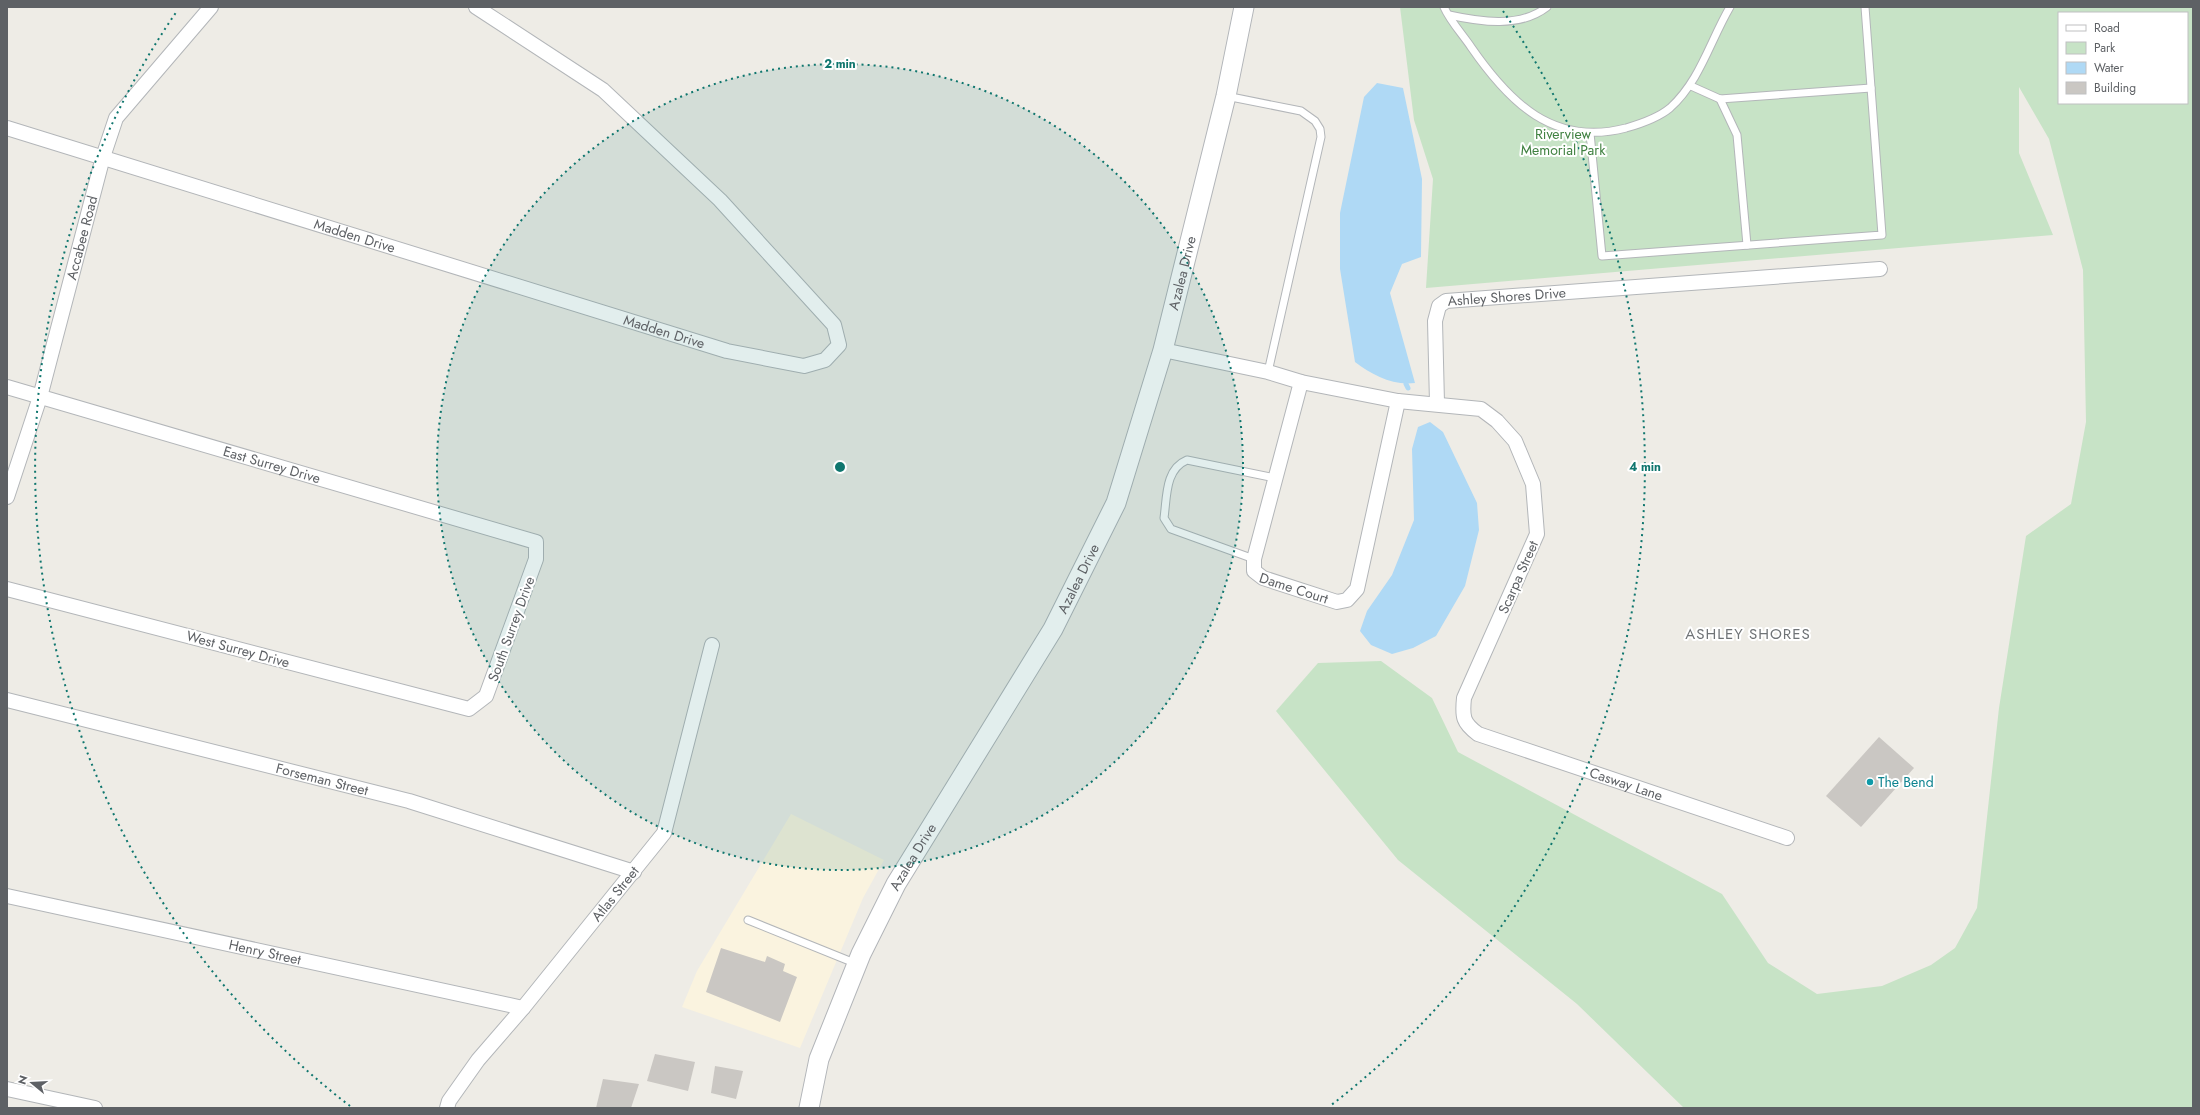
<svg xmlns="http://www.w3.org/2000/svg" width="2200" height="1115" font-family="Jost,sans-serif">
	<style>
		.commercial { fill: #faf3df }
		.green { fill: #c7e3c6; fill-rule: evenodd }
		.water { fill: #afd9f5 }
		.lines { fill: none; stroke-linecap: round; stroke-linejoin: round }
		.stream { stroke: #afd9f5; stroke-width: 5 }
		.building { fill: #cac7c3 }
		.lane-casing { stroke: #b3b6b9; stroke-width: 9 }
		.street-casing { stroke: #b3b6b9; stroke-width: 16 }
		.secondary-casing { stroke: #b2b5b9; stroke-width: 21 }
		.lane { stroke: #fff; stroke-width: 7 }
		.street { stroke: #fff; stroke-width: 14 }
		.secondary { stroke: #fff; stroke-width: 19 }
		.ring { fill: none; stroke: #0f766e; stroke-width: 2; stroke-dasharray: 2 4 }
		.culture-dot { fill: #0f9aa8; stroke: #fff; stroke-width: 1.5 }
		.labels { text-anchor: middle; stroke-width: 4; stroke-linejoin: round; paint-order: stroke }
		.park-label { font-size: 14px; fill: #408141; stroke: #fff }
		.street-label { font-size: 14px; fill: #5e6165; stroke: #fff }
		.culture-label { font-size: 14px; fill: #0d838f; stroke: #fff; text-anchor: start }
		.neighbourhood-label { font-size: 15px; letter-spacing: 1px; fill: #6f7376; stroke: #fff }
		.centre { fill: #0f766e; stroke: #fff; stroke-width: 2 }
		.ring-label { font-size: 12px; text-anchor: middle; font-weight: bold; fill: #0f766e; stroke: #fff; stroke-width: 4; stroke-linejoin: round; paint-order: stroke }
	</style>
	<rect width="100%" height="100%" fill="#eeece6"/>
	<path class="commercial" d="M 791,814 L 884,860 L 863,898 L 800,1048 L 682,1007 L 697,971 Z"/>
	<path class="green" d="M 1400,7 L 2193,7 L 2193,1108 L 1684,1108 L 1577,1004 L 1398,860 L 1276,711 L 1318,663 L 1381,661 L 1432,698 L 1458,752 L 1722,894 L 1768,963 L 1817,994 L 1882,986 L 1931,965 L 1955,948 L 1977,908 L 1999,708 L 2026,536 L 2071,504 L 2086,422 L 2083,270 L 2049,139 L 2019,87 L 2019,153 L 2053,235 L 1426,288 L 1433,179 L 1414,120 ZM 2059,13 L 2187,13 L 2187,103 L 2059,103 Z"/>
	<g class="water">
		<path d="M 1377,83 L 1403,88 L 1422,179 L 1421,257 L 1402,264 L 1390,293 L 1415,383 C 1393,386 1372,375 1355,362 L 1340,269 L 1340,213 L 1364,97 Z"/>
		<path d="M 1430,422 L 1443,432 L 1477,503 L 1479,530 L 1465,586 L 1436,636 L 1413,648 L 1392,654 L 1371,645 L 1360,631 L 1367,611 L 1392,575 L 1414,520 L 1412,449 L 1418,427 Z"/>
	</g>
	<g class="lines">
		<path class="stream" d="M 1406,384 L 1408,388"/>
	</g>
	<g class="building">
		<path d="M 1879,737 L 1914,768 L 1861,827 L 1826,796 Z"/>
		<path d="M 721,948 L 765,962 L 767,956 L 785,964 L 783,971 L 797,977 L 780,1022 L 706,992 Z"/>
		<path d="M 655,1054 L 695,1062 L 688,1091 L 647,1081 Z"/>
		<path d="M 715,1066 L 743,1071 L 736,1099 L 711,1093 Z"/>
		<path d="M 603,1079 L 639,1084 L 631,1108 L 596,1108 Z"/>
	</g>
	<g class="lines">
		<defs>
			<g id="lane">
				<path d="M 1444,7 C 1450,21 1463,35 1471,47 C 1509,102 1553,147 1626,128 C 1640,124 1658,118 1670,108 C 1700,81 1710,41 1730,7"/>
				<path d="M 1449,15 C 1481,22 1520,28 1547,7"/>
				<path d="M 1691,86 L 1720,99 L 1871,88"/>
				<path d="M 1226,96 L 1301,111 L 1315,121 L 1320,129 L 1321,137 L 1268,372"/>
				<path d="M 1720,99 L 1737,135 L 1747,245"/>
				<path d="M 1590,133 L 1602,256 L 1882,235 L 1865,7"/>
				<path d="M 1254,559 L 1171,529 L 1164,518 C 1167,497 1165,469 1187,460 L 1275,478"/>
				<path d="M 748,920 L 857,964"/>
			</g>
			<g id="street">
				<path id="s1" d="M 7,128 L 727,351 L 804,366 L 825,360 L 839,345 L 834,325 L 720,200 L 603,90 L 476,7"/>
				<path id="s2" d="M 1163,350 L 1268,372 L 1301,382 L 1398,401 L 1481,409 L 1497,421 L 1515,441 L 1533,484 L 1537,534 L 1464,698 C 1462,717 1463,723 1478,734 L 1787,838"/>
				<path id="s3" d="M 1301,382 L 1254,559 L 1254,571 L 1263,578 L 1337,602 L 1347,600 L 1357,589 L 1398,401"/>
				<path id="s4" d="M 7,387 L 536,542 L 536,559 L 486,696 L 469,709 L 7,589"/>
				<path id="s5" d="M 1437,403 L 1435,321 L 1439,306 L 1446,301 L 1880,269"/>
				<path id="s6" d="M 7,497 L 40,397 L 103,157 L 116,118 L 211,7"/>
				<path id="s7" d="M 7,700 L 409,801 L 634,872"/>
				<path id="s8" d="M 7,896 L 523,1008"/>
				<path d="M 7,1089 L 95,1108"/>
				<path id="s9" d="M 447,1108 L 449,1101 L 478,1060 L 523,1008 L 664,833 L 712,645"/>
			</g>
			<g id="secondary">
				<path id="s10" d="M 809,1108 L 819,1059 L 861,954 L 896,884 L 1053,629 L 1116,503 L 1163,350 L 1226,96 L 1244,7"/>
			</g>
		</defs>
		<use href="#lane" class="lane-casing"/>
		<use href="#street" class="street-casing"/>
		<use href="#secondary" class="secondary-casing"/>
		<use href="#lane" class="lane"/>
		<use href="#street" class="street"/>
		<use href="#secondary" class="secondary"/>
	</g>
	<circle cx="840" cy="467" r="403" fill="#0f766e" fill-opacity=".12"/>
	<g class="ring">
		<circle cx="840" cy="467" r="403"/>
		<path d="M350 1106A805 805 0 0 1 177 11M1503 11A805 805 0 0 1 1330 1106"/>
	</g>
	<circle class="culture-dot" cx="1870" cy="782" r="4"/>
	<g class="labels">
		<g class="park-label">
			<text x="1563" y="139">Riverview<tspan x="1563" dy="16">Memorial Park</tspan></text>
		</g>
		<g class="street-label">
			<text dy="5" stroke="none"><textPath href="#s1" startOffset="364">Madden Drive</textPath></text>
			<text dy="5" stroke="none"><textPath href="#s6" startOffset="270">Accabee Road</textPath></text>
			<text dy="5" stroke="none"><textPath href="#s10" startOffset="921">Azalea Drive</textPath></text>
			<text dy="5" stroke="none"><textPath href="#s5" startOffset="167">Ashley Shores Drive</textPath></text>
			<text dy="5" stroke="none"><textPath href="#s1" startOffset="688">Madden Drive</textPath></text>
			<text dy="5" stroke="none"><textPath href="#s4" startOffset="276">East Surrey Drive</textPath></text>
			<text transform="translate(1518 577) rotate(-66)" y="5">Scarpa Street</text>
			<text dy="5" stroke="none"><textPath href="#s10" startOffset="597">Azalea Drive</textPath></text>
			<text dy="5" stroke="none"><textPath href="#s3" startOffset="239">Dame Court</textPath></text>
			<text transform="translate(511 629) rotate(-70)" y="5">South Surrey Drive</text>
			<text transform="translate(238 649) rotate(15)" y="5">West Surrey Drive</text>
			<text dy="5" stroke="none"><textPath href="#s7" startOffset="325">Forseman Street</textPath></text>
			<text dy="5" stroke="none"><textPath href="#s2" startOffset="845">Casway Lane</textPath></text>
			<text dy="5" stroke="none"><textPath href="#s10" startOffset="273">Azalea Drive</textPath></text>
			<text dy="5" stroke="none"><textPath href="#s9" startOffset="273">Atlas Street</textPath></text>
			<text dy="5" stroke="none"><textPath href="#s8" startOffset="264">Henry Street</textPath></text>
		</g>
		<g class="culture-label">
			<text x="1878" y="787">The Bend</text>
		</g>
		<g class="neighbourhood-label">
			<text x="1748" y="639">ASHLEY SHORES</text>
		</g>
	</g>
	<circle cx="840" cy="467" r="6" class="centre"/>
	<g class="ring-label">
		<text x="840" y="68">2 min</text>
		<text x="1645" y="471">4 min</text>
	</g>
	<rect width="2200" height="1115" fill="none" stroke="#5e6165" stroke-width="16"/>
	<rect x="2058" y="12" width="130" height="92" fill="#ffffff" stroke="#bfc0c1"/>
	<rect x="2066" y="25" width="20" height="6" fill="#ffffff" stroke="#bfc0c1"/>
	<text x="2094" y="32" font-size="12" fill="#5e6165">Road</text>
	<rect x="2066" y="42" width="20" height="12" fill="#c7e3c6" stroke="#bfc0c1"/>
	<text x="2094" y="52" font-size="12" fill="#5e6165">Park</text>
	<rect x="2066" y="62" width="20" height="12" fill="#afd9f5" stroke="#bfc0c1"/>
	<text x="2094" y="72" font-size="12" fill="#5e6165">Water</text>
	<rect x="2066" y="82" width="20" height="12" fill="#cac7c3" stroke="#bfc0c1"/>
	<text x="2094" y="92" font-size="12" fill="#5e6165">Building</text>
	<g transform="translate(32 1083) rotate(288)" stroke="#ffffff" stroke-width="3" paint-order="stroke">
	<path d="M0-3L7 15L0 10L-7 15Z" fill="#5e6165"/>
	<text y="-6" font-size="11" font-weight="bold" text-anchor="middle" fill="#5e6165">N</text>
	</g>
</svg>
